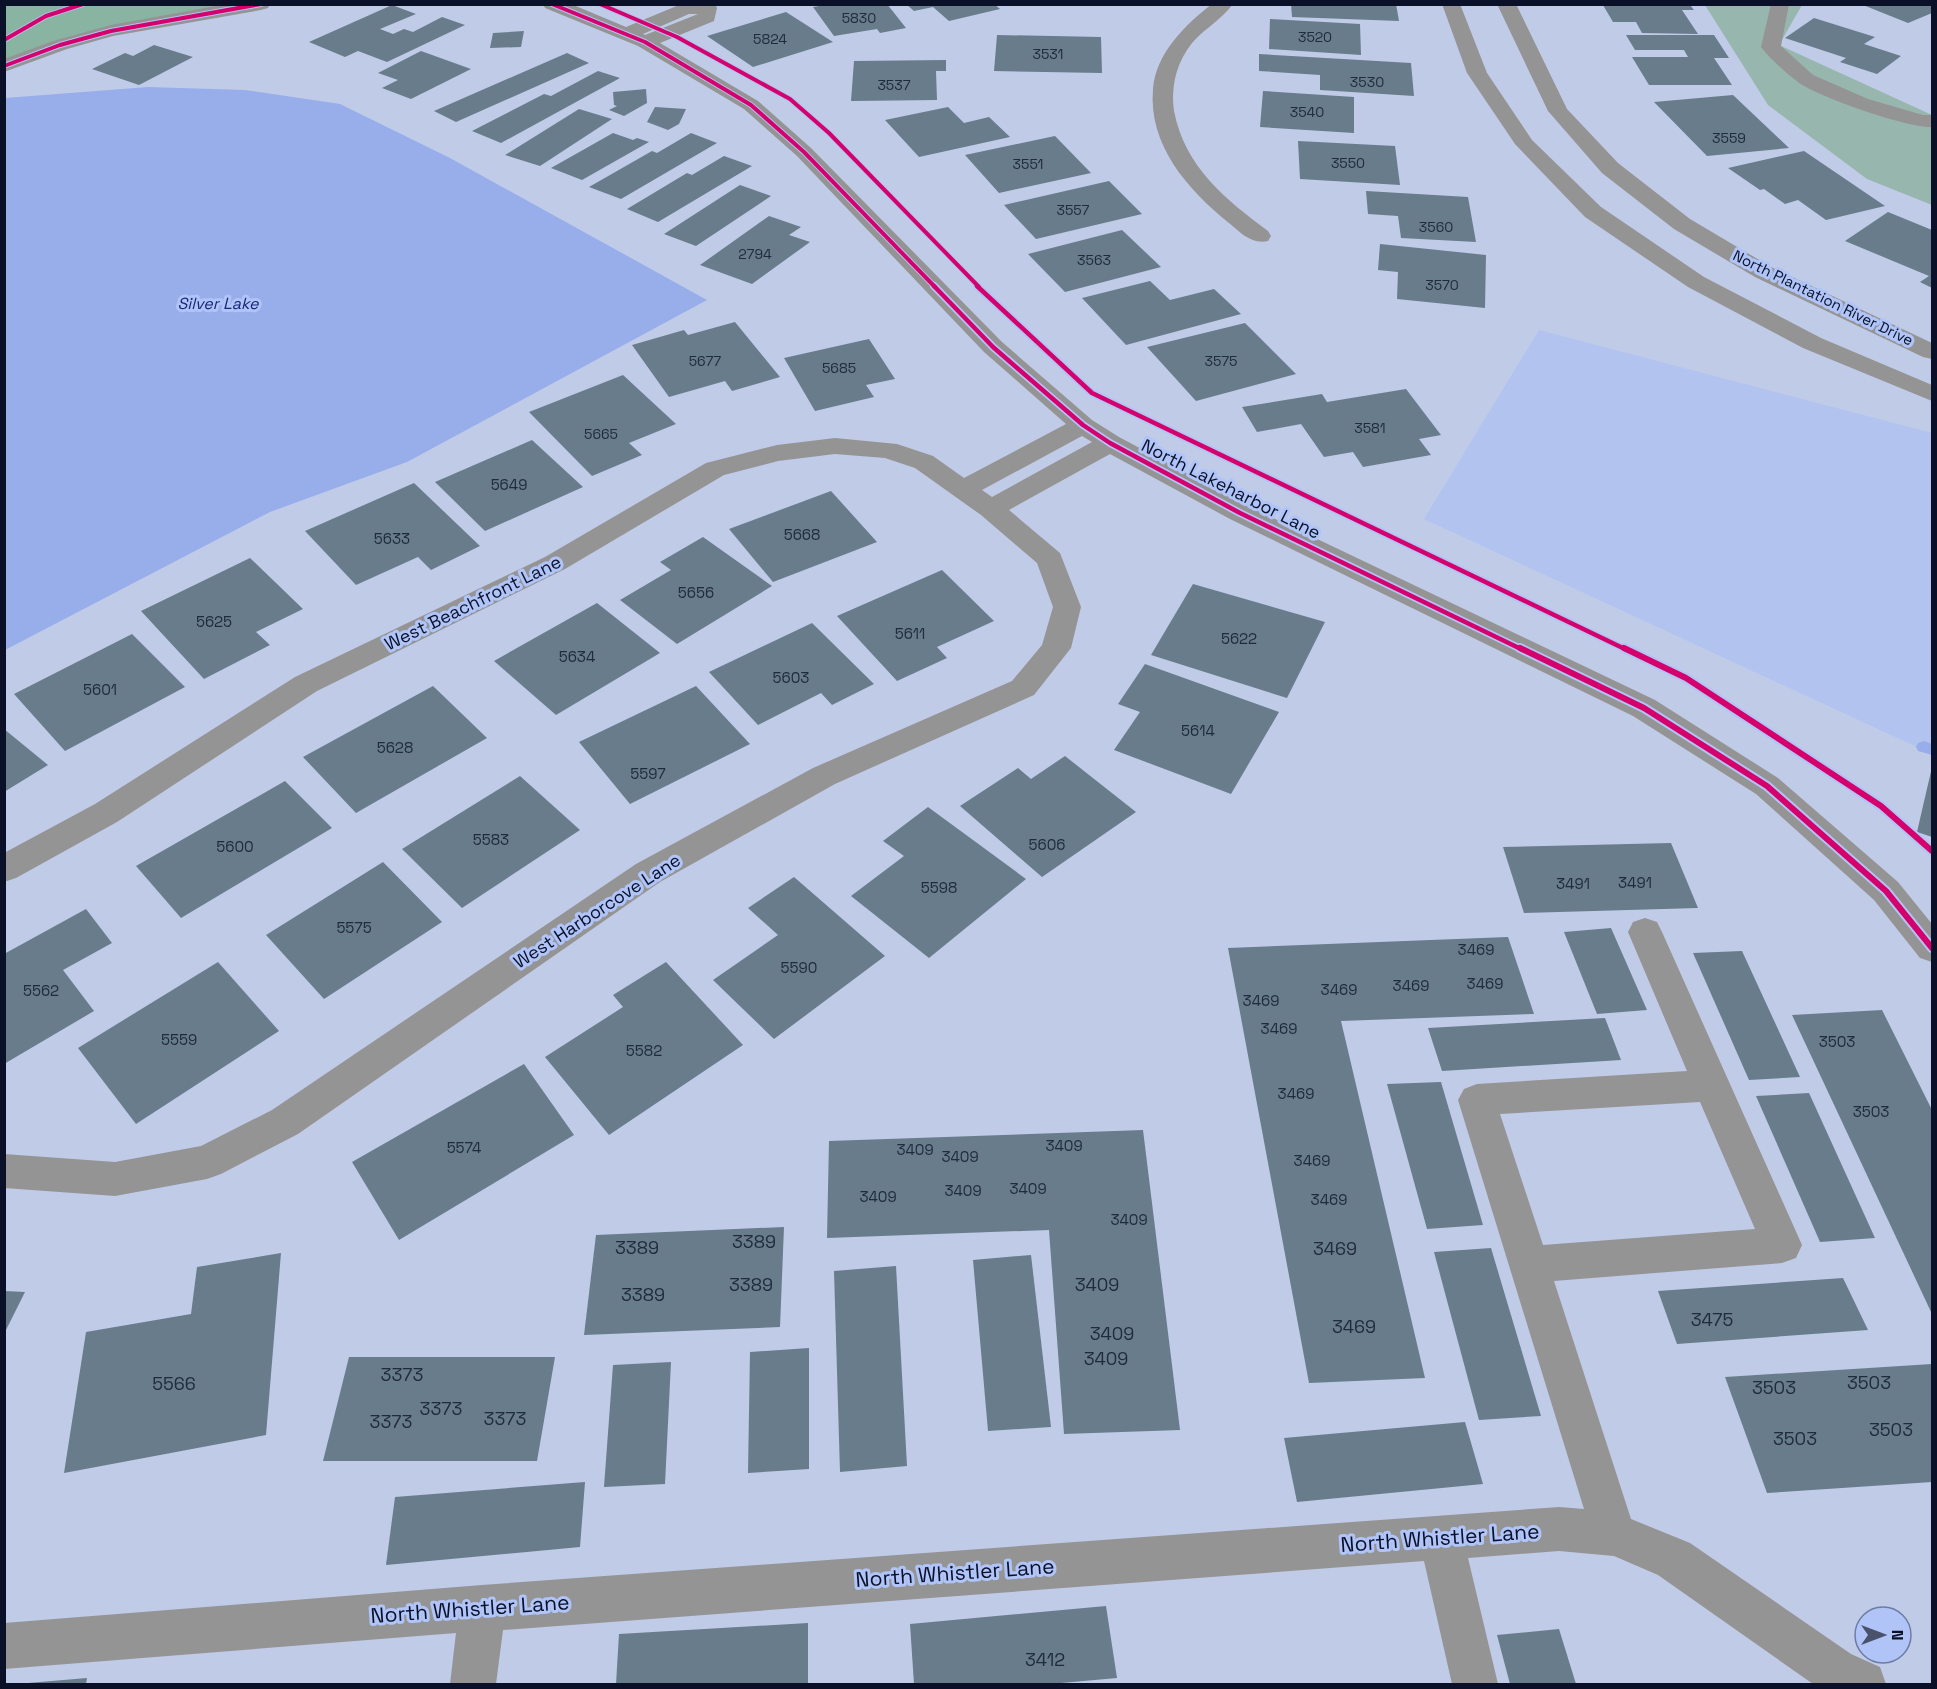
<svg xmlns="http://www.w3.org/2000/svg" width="1937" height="1689" font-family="'Space Grotesk',sans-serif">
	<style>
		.built { fill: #b2c3ef }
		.green { fill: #97b6ad }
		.forest { fill: #88b4a1 }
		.water { fill: #98aeeb }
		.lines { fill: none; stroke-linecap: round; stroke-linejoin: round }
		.stream { fill: #98aeeb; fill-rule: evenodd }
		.building { fill: #687c8b }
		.minor { fill: #949494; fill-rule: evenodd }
		.cycleway-far2-casing { stroke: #b0c4f8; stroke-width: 6 }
		.cycleway-far1-casing { stroke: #b0c4f8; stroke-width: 8 }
		.cycleway-casing { stroke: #b0c4f8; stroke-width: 10 }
		.cycleway-far2 { stroke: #d6006c; stroke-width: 4 }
		.cycleway-far1 { stroke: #d6006c; stroke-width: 4.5 }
		.cycleway { stroke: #d6006c; stroke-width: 6 }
		.labels { text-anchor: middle; stroke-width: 6; stroke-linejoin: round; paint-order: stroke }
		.far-number-label { font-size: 14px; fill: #212b40 }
		.far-street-label { font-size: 15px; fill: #091027; stroke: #b0c4f8 }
		.number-label { font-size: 15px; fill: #212b40 }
		.far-water-label { font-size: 16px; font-style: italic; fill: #16267a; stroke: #b0c4f8 }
		.street-label { font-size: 18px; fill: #091027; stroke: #b0c4f8 }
		.near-number-label { font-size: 18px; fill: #212b40 }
		.near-street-label { font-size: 21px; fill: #091027; stroke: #b0c4f8 }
	</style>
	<rect width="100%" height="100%" fill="#c0cbe8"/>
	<path class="built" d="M 1539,330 L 1932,433 L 1932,754 L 1424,519 Z"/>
	<path class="green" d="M 1705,5 L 1802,5 L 1779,45 L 1932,115 L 1932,205 L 1867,179 L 1768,105 Z"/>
	<path class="forest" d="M 5,5 L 261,5 L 111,31 L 5,66 Z"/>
	<path class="water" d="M 148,87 L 245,90 L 340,104 L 450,158 L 707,300 L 407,462 L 270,512 L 5,650 L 5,98 Z"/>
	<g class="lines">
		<path class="stream" d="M 1924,741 L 1932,744 L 1932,755 L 1918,751 L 1916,747 L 1918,743 Z"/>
	</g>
	<g class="building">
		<path d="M 832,4 L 887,4 L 906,28 L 880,33 L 877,29 L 834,36 L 813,7 Z"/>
		<path d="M 906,4 L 994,4 L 1000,9 L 949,21 L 933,7 L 914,11 Z"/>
		<path d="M 1291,4 L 1396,4 L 1399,21 L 1292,17 Z"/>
		<path d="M 1932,4 L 1932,13 L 1908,23 L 1863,5 Z"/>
		<path d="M 392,5 L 416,14 L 380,29 L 393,34 L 404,29 L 413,32 L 442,17 L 465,25 L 387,62 L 358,51 L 345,57 L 309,42 Z"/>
		<path d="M 1603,5 L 1690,5 L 1694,10 L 1682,10 L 1698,34 L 1642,33 L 1636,22 L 1613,22 Z"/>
		<path d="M 786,12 L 833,42 L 753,67 L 707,36 Z"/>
		<path d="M 1814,18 L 1875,37 L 1864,44 L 1901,56 L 1877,74 L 1840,62 L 1846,58 L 1785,38 Z"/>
		<path d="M 1270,19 L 1360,24 L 1361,55 L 1269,49 Z"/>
		<path d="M 524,31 L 521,47 L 490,48 L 493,33 Z"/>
		<path d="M 997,35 L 1101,37 L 1102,73 L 994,71 Z"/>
		<path d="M 1626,35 L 1714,35 L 1729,58 L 1714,58 L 1732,85 L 1649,85 L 1632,57 L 1688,57 L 1684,50 L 1635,50 Z"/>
		<path d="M 154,45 L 193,57 L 139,85 L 92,69 L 125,53 L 133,56 Z"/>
		<path d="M 421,51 L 471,69 L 411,99 L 382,88 L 398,80 L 378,73 Z"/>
		<path d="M 567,53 L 589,63 L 456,122 L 434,111 Z"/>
		<path d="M 1259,54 L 1411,63 L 1414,96 L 1320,90 L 1320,75 L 1259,71 Z"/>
		<path d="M 946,60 L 946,71 L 936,71 L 937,100 L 851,101 L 854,61 Z"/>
		<path d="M 598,71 L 620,78 L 501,143 L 472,131 L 544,94 L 551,96 Z"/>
		<path d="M 646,89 L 647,103 L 624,116 L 609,110 L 617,106 L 614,105 L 613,92 Z"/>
		<path d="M 1263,91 L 1354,97 L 1354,133 L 1260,127 Z"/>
		<path d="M 1733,95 L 1789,148 L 1707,156 L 1654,102 Z"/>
		<path d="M 655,107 L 686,109 L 679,124 L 668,130 L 647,122 Z"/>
		<path d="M 948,107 L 964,123 L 989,117 L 1010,137 L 919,157 L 885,120 Z"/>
		<path d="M 579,109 L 612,119 L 540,166 L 505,155 Z"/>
		<path d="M 613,133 L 633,140 L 637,138 L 649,142 L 582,180 L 551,168 Z"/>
		<path d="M 691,133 L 717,143 L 621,199 L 589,187 L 652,151 L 657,153 Z"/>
		<path d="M 1055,136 L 1091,173 L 999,193 L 965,155 Z"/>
		<path d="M 1298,141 L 1395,146 L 1400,185 L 1300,179 Z"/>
		<path d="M 1804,151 L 1885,206 L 1826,220 L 1798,200 L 1785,204 L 1764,189 L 1760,190 L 1728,168 Z"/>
		<path d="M 724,156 L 752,166 L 658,222 L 627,209 L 687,173 L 692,175 Z"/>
		<path d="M 1109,181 L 1142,214 L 1036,239 L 1004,205 Z"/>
		<path d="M 740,185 L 771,196 L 696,246 L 664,234 Z"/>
		<path d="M 1366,191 L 1468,197 L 1476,242 L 1401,238 L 1398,216 L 1368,214 Z"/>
		<path d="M 1888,212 L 1932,230 L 1932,288 L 1920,282 L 1929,276 L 1845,241 Z"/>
		<path d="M 769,216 L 801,227 L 789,235 L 810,242 L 752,284 L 700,265 Z"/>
		<path d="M 1122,230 L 1161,267 L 1065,292 L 1028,254 Z"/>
		<path d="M 1380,244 L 1486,255 L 1485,308 L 1397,299 L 1398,272 L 1378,270 Z"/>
		<path d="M 1150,281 L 1170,300 L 1214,289 L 1241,314 L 1126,345 L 1082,298 Z"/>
		<path d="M 735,322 L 780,377 L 732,391 L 725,381 L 669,397 L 632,345 L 684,330 L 688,335 Z"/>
		<path d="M 1245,323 L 1296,374 L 1196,401 L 1147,347 Z"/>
		<path d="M 869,339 L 895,379 L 866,385 L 874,397 L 815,411 L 784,358 Z"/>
		<path d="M 623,375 L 676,424 L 629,443 L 642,455 L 592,476 L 529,412 Z"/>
		<path d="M 1406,389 L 1441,435 L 1419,439 L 1431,455 L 1363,467 L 1353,452 L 1324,457 L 1301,424 L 1257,432 L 1242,407 L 1322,394 L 1327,402 Z"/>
		<path d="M 532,440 L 583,487 L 485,531 L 435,482 Z"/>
		<path d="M 414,483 L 480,546 L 431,570 L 418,557 L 356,585 L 305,531 Z"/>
		<path d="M 831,491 L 877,542 L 773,582 L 729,529 Z"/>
		<path d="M 703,537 L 772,586 L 677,644 L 620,600 L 671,570 L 660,562 Z"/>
		<path d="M 250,558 L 303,609 L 256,632 L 270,645 L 204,679 L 141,611 Z"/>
		<path d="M 942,570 L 994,621 L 937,647 L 947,658 L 897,681 L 837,616 Z"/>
		<path d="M 1193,584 L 1325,622 L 1287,698 L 1151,655 Z"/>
		<path d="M 597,603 L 660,653 L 556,715 L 494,661 Z"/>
		<path d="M 812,623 L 874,684 L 832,705 L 821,693 L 758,725 L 709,672 Z"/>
		<path d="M 132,634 L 185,687 L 65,751 L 14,694 Z"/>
		<path d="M 1145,664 L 1279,712 L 1231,794 L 1114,750 L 1140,712 L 1118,704 Z"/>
		<path d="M 433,686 L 487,738 L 356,813 L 303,757 Z"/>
		<path d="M 696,686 L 750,744 L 630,804 L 579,742 Z"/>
		<path d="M 4,729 L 48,765 L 4,792 Z"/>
		<path d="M 1065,756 L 1136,812 L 1042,877 L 960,806 L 1018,768 L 1031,779 Z"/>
		<path d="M 1932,767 L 1932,837 L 1917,832 Z"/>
		<path d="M 520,776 L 580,830 L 462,908 L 402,849 Z"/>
		<path d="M 285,781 L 332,828 L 181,918 L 136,866 Z"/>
		<path d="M 928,807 L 1026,879 L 929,958 L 851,896 L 904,856 L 883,841 Z"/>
		<path d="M 1671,843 L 1698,908 L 1524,913 L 1503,847 Z"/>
		<path d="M 383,862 L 442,922 L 324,999 L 266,935 Z"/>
		<path d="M 794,877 L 885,956 L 774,1039 L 713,980 L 778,935 L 748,908 Z"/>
		<path d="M 86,909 L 112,943 L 63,970 L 94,1011 L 4,1064 L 4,954 Z"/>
		<path d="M 1611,928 L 1647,1010 L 1597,1014 L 1564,932 Z"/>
		<path d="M 1508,937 L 1534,1014 L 1341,1021 L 1425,1378 L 1309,1383 L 1228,948 Z"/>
		<path d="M 1742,951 L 1800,1077 L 1749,1080 L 1693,953 Z"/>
		<path d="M 218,962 L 279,1031 L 136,1124 L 78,1048 Z"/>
		<path d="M 666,962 L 743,1045 L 609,1135 L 545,1057 L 623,1007 L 613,995 Z"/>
		<path d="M 1882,1010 L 1932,1110 L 1932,1314 L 1792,1015 Z"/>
		<path d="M 1605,1018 L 1621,1060 L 1442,1071 L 1428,1028 Z"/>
		<path d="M 524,1064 L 574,1135 L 399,1240 L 352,1162 Z"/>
		<path d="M 1441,1082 L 1483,1225 L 1427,1229 L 1387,1084 Z"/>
		<path d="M 1809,1093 L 1875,1238 L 1820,1242 L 1756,1096 Z"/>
		<path d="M 1143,1130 L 1180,1430 L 1064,1434 L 1049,1230 L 827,1238 L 829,1141 Z"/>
		<path d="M 784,1227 L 780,1327 L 584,1335 L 596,1235 Z"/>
		<path d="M 1491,1248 L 1541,1416 L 1479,1420 L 1434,1252 Z"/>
		<path d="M 281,1253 L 266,1435 L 64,1473 L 86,1332 L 191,1314 L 197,1267 Z"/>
		<path d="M 1031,1255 L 1051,1427 L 988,1431 L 973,1260 Z"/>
		<path d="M 896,1266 L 907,1466 L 840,1472 L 834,1271 Z"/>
		<path d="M 1843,1278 L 1868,1330 L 1677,1344 L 1658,1291 Z"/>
		<path d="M 4,1291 L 25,1292 L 4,1334 Z"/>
		<path d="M 809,1348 L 809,1469 L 748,1473 L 750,1352 Z"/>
		<path d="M 349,1357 L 555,1357 L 537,1461 L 323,1461 Z"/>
		<path d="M 671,1362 L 665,1484 L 604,1487 L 613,1365 Z"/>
		<path d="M 1932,1364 L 1932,1482 L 1767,1493 L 1725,1377 Z"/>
		<path d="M 1465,1422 L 1483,1484 L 1297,1502 L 1284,1438 Z"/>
		<path d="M 585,1482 L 580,1547 L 386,1565 L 395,1497 Z"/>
		<path d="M 1106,1606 L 1117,1678 L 1050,1684 L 914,1684 L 910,1624 Z"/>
		<path d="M 808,1623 L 808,1684 L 616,1684 L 619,1634 Z"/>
		<path d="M 1559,1629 L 1576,1684 L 1510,1684 L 1497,1635 Z"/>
		<path d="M 87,1678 L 86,1684 L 28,1684 L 28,1683 Z"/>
	</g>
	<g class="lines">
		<g class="minor">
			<path d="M 227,4 L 270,4 L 268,8 L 261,10 L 113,36 L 67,49 L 4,72 L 4,59 L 53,41 L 111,25 Z"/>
			<path d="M 543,4 L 571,4 L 626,27 L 679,5 L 715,4 L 717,8 L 714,21 L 660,43 L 758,101 L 811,148 L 1002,342 L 1092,420 L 1119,437 L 1250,507 L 1655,700 L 1778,778 L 1898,882 L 1932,924 L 1932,962 L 1920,958 L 1874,900 L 1756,794 L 1633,716 L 1230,519 L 1110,454 L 1009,510 L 1060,553 L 1081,607 L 1071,648 L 1034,695 L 835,784 L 660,882 L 298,1134 L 221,1174 L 207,1179 L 115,1196 L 4,1188 L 4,1154 L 115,1162 L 201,1146 L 272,1110 L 636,864 L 813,768 L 1012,681 L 1042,645 L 1053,607 L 1037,563 L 981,515 L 915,468 L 885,458 L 835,454 L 778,461 L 724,475 L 565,569 L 317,691 L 117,822 L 16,878 L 4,882 L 4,853 L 95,804 L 295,677 L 545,557 L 706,463 L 777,445 L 835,438 L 897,444 L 933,456 L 964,478 L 1066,424 L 984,352 L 797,156 L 744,109 L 638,46 L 545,8 ZM 689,14 L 698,14 L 645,35 L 643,34 ZM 1082,436 L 1092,442 L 992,497 L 982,490 Z"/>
			<path d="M 1212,4 L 1233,4 C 1220,22 1199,31 1187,50 C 1175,68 1171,90 1174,111 C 1185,167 1225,199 1268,231 L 1271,236 L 1268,241 C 1252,245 1241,233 1229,223 C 1188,190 1148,145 1153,89 C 1156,53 1185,25 1212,4 Z"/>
			<path d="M 1442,4 L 1460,4 L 1487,73 L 1532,140 L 1601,207 L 1704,277 L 1821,338 L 1932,385 L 1932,401 L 1803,348 L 1688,287 L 1585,217 L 1515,144 L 1467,73 Z"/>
			<path d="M 1497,4 L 1516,4 L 1567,109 L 1618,163 L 1690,219 L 1771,267 L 1932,343 L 1932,359 L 1923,357 L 1755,277 L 1674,229 L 1602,173 L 1548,111 Z"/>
			<path d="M 1771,4 L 1789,4 L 1781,46 L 1813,75 L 1868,99 L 1923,115 L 1932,115 L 1932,127 C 1907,128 1818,97 1798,82 C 1786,73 1770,59 1761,47 Z"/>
			<path d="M 1645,918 L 1657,922 L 1662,932 L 1802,1245 L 1796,1258 L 1782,1263 L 1554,1281 L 1631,1519 L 1690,1543 L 1851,1654 L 1880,1667 L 1886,1684 L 1813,1684 L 1658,1575 L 1614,1556 L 1559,1551 L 1468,1558 L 1498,1684 L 1452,1684 L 1424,1561 L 503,1630 L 496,1684 L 450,1684 L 456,1633 L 4,1669 L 4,1623 L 482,1585 L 1559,1507 L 1584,1509 L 1458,1100 L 1464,1089 L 1477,1084 L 1687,1071 L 1628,932 L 1633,922 ZM 1700,1102 L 1755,1229 L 1543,1245 L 1500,1114 Z"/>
		</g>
		<defs>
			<g id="cycleway-far2">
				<path d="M 552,4 L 645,42 L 751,105 L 804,152 L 935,287"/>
				<path d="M 600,4 L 677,37 L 790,99 L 829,133 L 979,287"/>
				<path d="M 4,40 L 46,16 L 83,4"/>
				<path d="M 4,66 L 60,45 L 111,31 L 261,4"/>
			</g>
			<g id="cycleway-far1">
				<path d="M 934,286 L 993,347 L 1083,425 L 1110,443 L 1240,513 L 1523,650"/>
				<path d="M 977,286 L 1092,393 L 1627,650"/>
			</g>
			<g id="cycleway">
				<path d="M 1520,648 L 1644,708 L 1767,786 L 1886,891 L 1932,948"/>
				<path d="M 1624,648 L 1686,678 L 1881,806 L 1932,851"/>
			</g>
		</defs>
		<use href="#cycleway-far2" class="cycleway-far2-casing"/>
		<use href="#cycleway-far1" class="cycleway-far1-casing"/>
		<use href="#cycleway" class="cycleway-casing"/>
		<use href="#cycleway-far2" class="cycleway-far2"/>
		<use href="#cycleway-far1" class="cycleway-far1"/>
		<use href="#cycleway" class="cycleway"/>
	</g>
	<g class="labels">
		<g class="far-number-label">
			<text x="859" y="23">5830</text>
			<text x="1315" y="42">3520</text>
			<text x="770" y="44">5824</text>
			<text x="1048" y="59">3531</text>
			<text x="1367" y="87">3530</text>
			<text x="894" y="90">3537</text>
			<text x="1307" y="117">3540</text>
			<text x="1729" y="143">3559</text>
			<text x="1348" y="168">3550</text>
			<text x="1028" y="169">3551</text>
			<text x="1073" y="215">3557</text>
			<text x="1436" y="232">3560</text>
			<text x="755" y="259">2794</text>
			<text x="1094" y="265">3563</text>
			<text x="1442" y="290">3570</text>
			<text x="705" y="366">5677</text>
			<text x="1221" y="366">3575</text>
			<text x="839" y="373">5685</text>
			<text x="1370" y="433">3581</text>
			<text x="601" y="439">5665</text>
		</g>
		<g class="far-street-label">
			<text transform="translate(1823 298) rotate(26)" y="5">North Plantation River Drive</text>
		</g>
		<g class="number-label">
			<text x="509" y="490">5649</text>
			<text x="802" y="540">5668</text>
			<text x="392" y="544">5633</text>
			<text x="696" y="598">5656</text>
			<text x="214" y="627">5625</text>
			<text x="910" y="639">5611</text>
			<text x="1239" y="644">5622</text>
			<text x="577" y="662">5634</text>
			<text x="791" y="683">5603</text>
			<text x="100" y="695">5601</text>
			<text x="1198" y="736">5614</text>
			<text x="395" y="753">5628</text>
			<text x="648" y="779">5597</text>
			<text x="491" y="845">5583</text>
			<text x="1047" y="850">5606</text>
			<text x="235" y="852">5600</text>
			<text x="1635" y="888">3491</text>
			<text x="1573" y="889">3491</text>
			<text x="939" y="893">5598</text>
			<text x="354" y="933">5575</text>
			<text x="1476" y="955">3469</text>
			<text x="799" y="973">5590</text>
			<text x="1485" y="989">3469</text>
			<text x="1411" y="991">3469</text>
			<text x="1339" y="995">3469</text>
			<text x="41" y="996">5562</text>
			<text x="1261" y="1006">3469</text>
			<text x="1279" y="1034">3469</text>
			<text x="179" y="1045">5559</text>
			<text x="1837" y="1047">3503</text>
			<text x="644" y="1056">5582</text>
			<text x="1296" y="1099">3469</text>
			<text x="1871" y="1117">3503</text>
			<text x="1064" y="1151">3409</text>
			<text x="464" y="1153">5574</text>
			<text x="915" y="1155">3409</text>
			<text x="960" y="1162">3409</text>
			<text x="1312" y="1166">3469</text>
			<text x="1028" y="1194">3409</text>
			<text x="963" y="1196">3409</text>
			<text x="878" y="1202">3409</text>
			<text x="1329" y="1205">3469</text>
			<text x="1129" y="1225">3409</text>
		</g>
		<g class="far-water-label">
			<text x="218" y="309">Silver Lake</text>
		</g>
		<g class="street-label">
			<text transform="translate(1231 489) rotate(27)" y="6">North Lakeharbor Lane</text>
			<text transform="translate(473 603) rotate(-26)" y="6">West Beachfront Lane</text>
			<text transform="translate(597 911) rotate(-33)" y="6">West Harborcove Lane</text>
		</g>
		<g class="near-number-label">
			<text x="754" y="1248">3389</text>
			<text x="637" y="1254">3389</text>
			<text x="1335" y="1255">3469</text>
			<text x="751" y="1291">3389</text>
			<text x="1097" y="1291">3409</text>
			<text x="643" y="1301">3389</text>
			<text x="1712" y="1326">3475</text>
			<text x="1354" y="1333">3469</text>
			<text x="1112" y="1340">3409</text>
			<text x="1106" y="1365">3409</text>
			<text x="402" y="1381">3373</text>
			<text x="1869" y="1389">3503</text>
			<text x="174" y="1390">5566</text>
			<text x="1774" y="1394">3503</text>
			<text x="441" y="1415">3373</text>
			<text x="505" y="1425">3373</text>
			<text x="391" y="1428">3373</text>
			<text x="1891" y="1436">3503</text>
			<text x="1795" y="1445">3503</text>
			<text x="1045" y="1666">3412</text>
		</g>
		<g class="near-street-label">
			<text transform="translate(1440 1538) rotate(-4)" y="7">North Whistler Lane</text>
			<text transform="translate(955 1573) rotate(-4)" y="7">North Whistler Lane</text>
			<text transform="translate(470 1609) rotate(-4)" y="7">North Whistler Lane</text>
		</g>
	</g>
	<rect width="1937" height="1689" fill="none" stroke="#091027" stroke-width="12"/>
	<g transform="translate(1883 1635) rotate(90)"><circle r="28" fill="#b0c4f8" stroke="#6d7ca4" stroke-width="1.5"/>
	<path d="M0-4.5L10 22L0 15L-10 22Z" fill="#49516b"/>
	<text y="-9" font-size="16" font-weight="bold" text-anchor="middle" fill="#091027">N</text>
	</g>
</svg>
